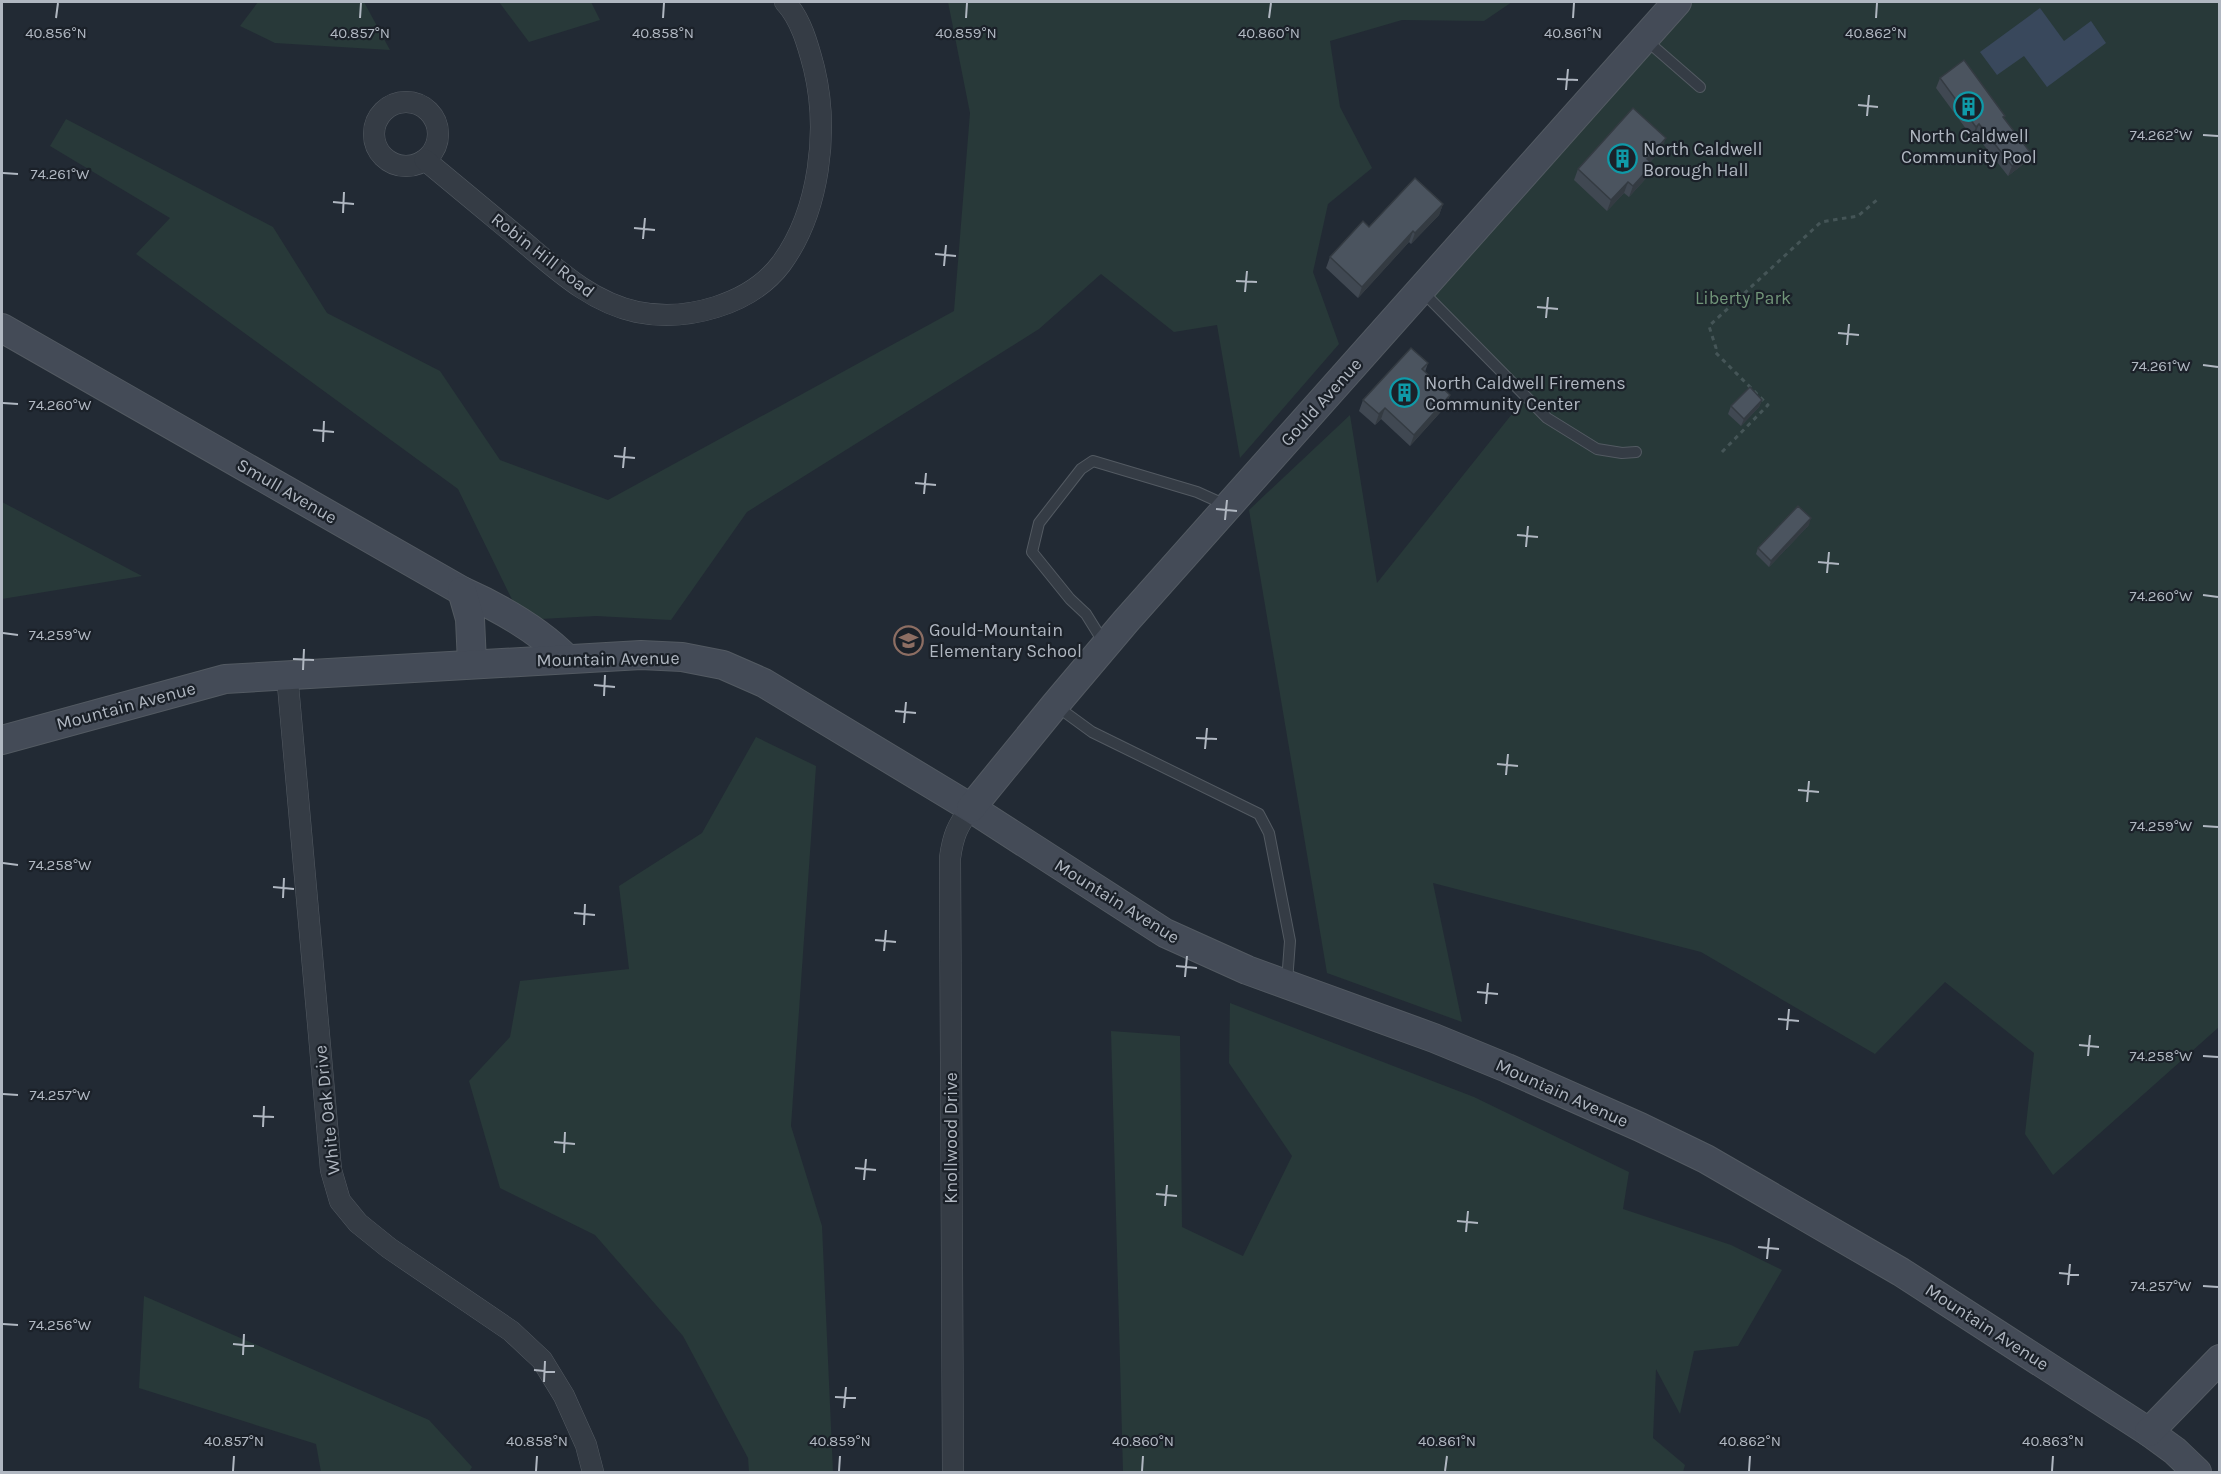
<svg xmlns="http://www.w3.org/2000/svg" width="2221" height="1474" font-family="Karla,sans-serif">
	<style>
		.green { fill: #283939 }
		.water { fill: #39485c }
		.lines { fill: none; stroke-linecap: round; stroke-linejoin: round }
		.lane-casing { stroke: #535a62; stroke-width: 12 }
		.street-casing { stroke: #535a62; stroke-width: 22 }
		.secondary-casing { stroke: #535a62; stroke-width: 30 }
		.path { stroke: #455557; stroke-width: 3; stroke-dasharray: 4.5 4.5; stroke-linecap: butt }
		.lane { stroke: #353c45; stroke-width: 10 }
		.street { stroke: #353c45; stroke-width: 21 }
		.secondary { stroke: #444b57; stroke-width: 28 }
		.wall { fill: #404852 }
		.shaded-wall { fill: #343b42 }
		.building { fill: #4b545f; stroke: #343b42; stroke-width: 1.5 }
		.ticks { fill: none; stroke: #b0b7c1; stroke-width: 2 }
		.labels { text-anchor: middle; stroke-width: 4.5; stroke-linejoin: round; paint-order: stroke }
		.poi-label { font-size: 18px; fill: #b0b7c1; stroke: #1b2129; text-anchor: start }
		.street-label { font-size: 18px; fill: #b0b7c1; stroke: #1b2129 }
		.park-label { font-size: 18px; fill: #719579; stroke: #1b2129 }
		.ticks-label { font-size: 15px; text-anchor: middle; fill: #b0b7c1; stroke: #1b2129; stroke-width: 4.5; stroke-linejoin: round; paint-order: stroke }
	</style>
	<rect width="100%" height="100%" fill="#222a34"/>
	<g class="green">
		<path d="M 258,2 L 364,2 L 390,50 L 275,43 L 240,26 Z"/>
		<path d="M 499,2 L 591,2 L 600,20 L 529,42 Z"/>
		<path d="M 948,2 L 1512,2 L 1484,21 L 1402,20 L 1330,41 L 1340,107 L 1372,168 L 1328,204 L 1313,272 L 1339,344 L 1240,458 L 1217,325 L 1174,332 L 1101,274 L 1039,329 L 747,512 L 671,620 L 596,616 L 522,620 L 458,489 L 136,254 L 170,218 L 50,146 L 66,119 L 273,227 L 327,313 L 440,371 L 500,460 L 608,500 L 954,311 L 970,113 Z"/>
		<path d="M 1688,2 L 2219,2 L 2219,1027 L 2053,1175 L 2025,1134 L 2034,1053 L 1945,982 L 1875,1054 L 1701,952 L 1433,883 L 1462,1022 L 1327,973 L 1249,510 L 1350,415 L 1377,583 L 1524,399 L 1418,293 Z"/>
		<path d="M 2,502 L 142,576 L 2,599 Z"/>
		<path d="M 756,737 L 816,766 L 791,1126 L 822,1226 L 833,1472 L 749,1472 L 748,1458 L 683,1336 L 595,1235 L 500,1188 L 469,1081 L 510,1037 L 520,981 L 629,969 L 619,886 L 702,833 Z"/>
		<path d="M 1230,1003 L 1474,1097 L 1629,1172 L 1623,1209 L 1731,1245 L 1782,1270 L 1738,1346 L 1694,1351 L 1680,1414 L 1656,1369 L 1653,1438 L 1685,1465 L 1683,1472 L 1123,1472 L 1111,1031 L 1180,1036 L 1182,1227 L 1243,1256 L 1292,1156 L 1229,1063 Z"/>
		<path d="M 144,1296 L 429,1420 L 472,1467 L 469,1472 L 321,1472 L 316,1444 L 139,1388 Z"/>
	</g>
	<path class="water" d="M 2040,8 L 2064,41 L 2091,21 L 2106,43 L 2047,87 L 2024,56 L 1997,75 L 1980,52 Z"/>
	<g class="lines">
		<defs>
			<g id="lane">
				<path d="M 1646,40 L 1700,87"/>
				<path d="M 1421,290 L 1547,418 L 1597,449 L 1622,453 L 1636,452"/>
				<path d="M 1104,643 L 1086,614 L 1070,599 L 1032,552 L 1039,523 L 1081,469 L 1093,461 L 1197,492 L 1228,506"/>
				<path d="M 1055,705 L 1092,732 L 1259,814 L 1269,833 L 1290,941 L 1287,982"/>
			</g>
			<g id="street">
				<circle cx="406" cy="134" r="32"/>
				<path d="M 425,160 C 456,186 488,212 519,238 C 555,268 590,302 637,312 C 686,322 750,305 781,264 C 820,211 829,130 814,68 C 808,45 801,19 785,2"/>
				<path d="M 287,674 L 331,1170 L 340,1201 L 358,1223 L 389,1248 L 511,1331 L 542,1360 L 564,1396 L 586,1445 L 593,1472"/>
				<path d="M 953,1472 L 950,858 C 953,836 957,826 971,808"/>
			</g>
			<g id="secondary">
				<path d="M 2,328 L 462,591 C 500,608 538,629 567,659"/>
				<path d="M 462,591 L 470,619 L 472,663"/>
				<path d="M 2,740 L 225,679 L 641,655 L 682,657 L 723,665 L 764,683 L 971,808 L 1165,933 L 1247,970 L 1434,1038 L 1507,1068 L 1640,1127 L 1706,1159 L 1901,1272 L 2149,1432 L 2175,1451 L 2197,1472"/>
				<path d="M 971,808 L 1055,705 L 1126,621 L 1677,2"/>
				<path d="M 2149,1432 L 2220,1359"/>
			</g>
		</defs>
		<use href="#lane" class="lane-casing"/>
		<use href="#street" class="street-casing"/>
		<use href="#secondary" class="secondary-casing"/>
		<path class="path" d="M 1722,452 L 1768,405 L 1715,352 L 1716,348 L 1709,326 L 1821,222 L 1858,216 L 1878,199"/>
		<use href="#lane" class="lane"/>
		<use href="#street" class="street"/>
		<use href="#secondary" class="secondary"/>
	</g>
	<g class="wall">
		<path d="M 1940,78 L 2004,119 L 2026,162 L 2008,176 L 1975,134 L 1972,137 L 1936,88 Z"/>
		<path d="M 1662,149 L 1650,162 L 1653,164 L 1649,175 L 1629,197 L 1624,193 L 1607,211 L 1574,180 L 1578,169 Z"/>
		<path d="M 1443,204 L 1439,215 L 1411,244 L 1409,242 L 1358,298 L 1326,268 L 1330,257 Z"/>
		<path d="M 1428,363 L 1425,372 L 1450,395 L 1446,406 L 1410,446 L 1381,419 L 1375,425 L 1359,411 L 1363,400 Z"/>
		<path d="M 1762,400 L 1759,407 L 1741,426 L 1728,414 L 1731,406 Z"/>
		<path d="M 1809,525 L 1769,567 L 1756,554 L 1758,548 Z"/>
	</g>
	<g class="shaded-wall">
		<path d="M 1979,124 L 1975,134 L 1972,137 L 1976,127 Z"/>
		<path d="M 1666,138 L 1662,149 L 1643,170 L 1647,159 Z"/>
		<path d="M 2030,152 L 2026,162 L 2008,176 L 2012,166 Z"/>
		<path d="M 1653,164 L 1649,175 L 1629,197 L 1633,186 Z"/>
		<path d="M 1628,182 L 1624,193 L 1607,211 L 1611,200 Z"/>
		<path d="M 1443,204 L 1439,215 L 1411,244 L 1415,233 Z"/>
		<path d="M 1413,231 L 1409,242 L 1358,298 L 1362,287 Z"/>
		<path d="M 1450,395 L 1446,406 L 1410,446 L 1414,435 Z"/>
		<path d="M 1762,400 L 1759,407 L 1741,426 L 1744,419 Z"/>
		<path d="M 1385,408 L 1381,419 L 1375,425 L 1379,414 Z"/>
		<path d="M 1811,518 L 1809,525 L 1769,567 L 1771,561 Z"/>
	</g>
	<g class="building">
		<path d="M 1964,60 L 2005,116 L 2003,117 L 2030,152 L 2012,166 L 1979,124 L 1976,127 L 1940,78 Z"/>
		<path d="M 1633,108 L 1666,138 L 1647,159 L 1653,164 L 1633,186 L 1628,182 L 1611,200 L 1578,169 Z"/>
		<path d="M 1415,178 L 1443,204 L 1415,233 L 1413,231 L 1362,287 L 1330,257 L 1363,221 L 1369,227 Z"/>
		<path d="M 1411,348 L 1428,363 L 1422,369 L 1450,395 L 1414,435 L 1385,408 L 1379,414 L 1363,400 Z"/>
		<path d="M 1750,387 L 1762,400 L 1744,419 L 1731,406 Z"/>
		<path d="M 1798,506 L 1811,518 L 1771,561 L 1758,548 Z"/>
	</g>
	<path class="ticks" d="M 56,18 L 58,3M 360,18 L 361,3M 663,18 L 664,3M 966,18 L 967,3M 1269,18 L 1271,3M 1573,18 L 1574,3M 1876,18 L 1877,3M 1557,79 L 1578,80M 1566,90 L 1568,69M 1858,105 L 1878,107M 1867,116 L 1869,95M 2203,135 L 2218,136M 3,173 L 18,174M 333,202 L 354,204M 343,213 L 344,192M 634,228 L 655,230M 643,239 L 645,218M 935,254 L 956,256M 944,266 L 946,245M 1236,281 L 1257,282M 1245,292 L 1247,271M 1537,307 L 1558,309M 1546,318 L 1548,297M 1838,333 L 1859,335M 1847,345 L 1849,324M 2203,365 L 2218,367M 3,403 L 18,404M 313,430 L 334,432M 323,442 L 324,421M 614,456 L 635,458M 623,468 L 625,447M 915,483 L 936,485M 924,494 L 926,473M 1216,509 L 1237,511M 1225,520 L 1227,500M 1517,535 L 1538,537M 1526,547 L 1528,526M 1818,562 L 1839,564M 1827,573 L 1829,552M 2203,595 L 2218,597M 3,633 L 18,635M 293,659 L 314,660M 303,670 L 304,649M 594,685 L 615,687M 604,696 L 605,675M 895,711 L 916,713M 904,723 L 906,702M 1196,738 L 1217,739M 1205,749 L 1207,728M 1497,764 L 1518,766M 1506,775 L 1508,754M 1798,790 L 1819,792M 1807,802 L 1809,781M 2203,826 L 2218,827M 3,863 L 18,865M 273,887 L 294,889M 283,898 L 284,878M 574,913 L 595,915M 584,925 L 585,904M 875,940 L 896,942M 884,951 L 886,930M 1176,966 L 1197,968M 1185,977 L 1187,956M 1477,992 L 1498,994M 1486,1004 L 1488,983M 1778,1019 L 1799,1021M 1787,1030 L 1789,1009M 2079,1045 L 2099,1047M 2088,1056 L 2090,1035M 2203,1056 L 2218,1057M 3,1094 L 18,1095M 253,1116 L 274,1117M 263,1127 L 264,1106M 554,1142 L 575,1144M 564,1153 L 565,1132M 855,1168 L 876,1170M 864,1180 L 866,1159M 1156,1194 L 1177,1196M 1165,1206 L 1167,1185M 1457,1221 L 1478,1223M 1466,1232 L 1468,1211M 1758,1247 L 1779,1249M 1767,1259 L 1769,1238M 2059,1273 L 2079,1275M 2068,1285 L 2070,1264M 2203,1286 L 2218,1287M 3,1324 L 18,1325M 233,1344 L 254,1346M 243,1355 L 244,1334M 534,1370 L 555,1372M 544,1382 L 545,1361M 835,1397 L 856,1398M 844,1408 L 846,1387M 233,1471 L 234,1456M 536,1471 L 537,1456M 839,1471 L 840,1456M 1142,1471 L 1143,1456M 1445,1471 L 1447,1456M 1749,1471 L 1750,1456M 2052,1471 L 2053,1456"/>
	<defs>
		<symbol id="building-ring" viewBox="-11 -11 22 22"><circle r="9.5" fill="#1b2129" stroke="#0f9aa8" stroke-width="1.5"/><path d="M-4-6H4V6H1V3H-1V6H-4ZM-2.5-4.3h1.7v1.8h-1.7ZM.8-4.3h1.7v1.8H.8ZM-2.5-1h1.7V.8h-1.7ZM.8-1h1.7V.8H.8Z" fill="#0f9aa8"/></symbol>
		<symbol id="school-ring" viewBox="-11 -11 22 22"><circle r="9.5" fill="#1b2129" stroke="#8d6e63" stroke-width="1.5"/><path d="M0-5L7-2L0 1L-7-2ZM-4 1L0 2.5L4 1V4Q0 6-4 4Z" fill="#8d6e63"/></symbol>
	</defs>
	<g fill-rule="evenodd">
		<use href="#building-ring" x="1952" y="90" width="33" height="33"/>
		<use href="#building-ring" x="1606" y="142" width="33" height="33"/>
		<use href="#building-ring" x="1388" y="376" width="33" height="33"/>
		<use href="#school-ring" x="892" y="624" width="33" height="33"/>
	</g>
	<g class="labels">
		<g class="poi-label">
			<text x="1969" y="142" text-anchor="middle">North Caldwell<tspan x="1969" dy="21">Community Pool</tspan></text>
			<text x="1643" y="155">North Caldwell<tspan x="1643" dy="21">Borough Hall</tspan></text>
			<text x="1425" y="389">North Caldwell Firemens<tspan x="1425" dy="21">Community Center</tspan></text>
			<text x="929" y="636">Gould-Mountain<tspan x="929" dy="21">Elementary School</tspan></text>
		</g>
		<g class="street-label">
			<text transform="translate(543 255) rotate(38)" y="6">Robin Hill Road</text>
			<text transform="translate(1321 402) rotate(-48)" y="6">Gould Avenue</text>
			<text transform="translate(287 491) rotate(30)" y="6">Smull Avenue</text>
			<text transform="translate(608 659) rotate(-1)" y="6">Mountain Avenue</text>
			<text transform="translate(126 706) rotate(-15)" y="6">Mountain Avenue</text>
			<text transform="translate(1117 901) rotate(32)" y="6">Mountain Avenue</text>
			<text transform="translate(1562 1093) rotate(24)" y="6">Mountain Avenue</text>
			<text transform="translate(327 1110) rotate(-96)" y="6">White Oak Drive</text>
			<text transform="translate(951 1138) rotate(-90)" y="6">Knollwood Drive</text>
			<text transform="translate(1987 1327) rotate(33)" y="6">Mountain Avenue</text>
		</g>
		<g class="park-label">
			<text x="1743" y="304">Liberty Park</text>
		</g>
	</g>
	<g class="ticks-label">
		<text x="56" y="38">40.856°N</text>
		<text x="360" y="38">40.857°N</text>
		<text x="663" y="38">40.858°N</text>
		<text x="966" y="38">40.859°N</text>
		<text x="1269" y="38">40.860°N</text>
		<text x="1573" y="38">40.861°N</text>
		<text x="1876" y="38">40.862°N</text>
		<text x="2161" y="140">74.262°W</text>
		<text x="60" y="179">74.261°W</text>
		<text x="2161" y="371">74.261°W</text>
		<text x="60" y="410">74.260°W</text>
		<text x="2161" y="601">74.260°W</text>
		<text x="60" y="640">74.259°W</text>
		<text x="2161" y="831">74.259°W</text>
		<text x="60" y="870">74.258°W</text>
		<text x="2161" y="1061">74.258°W</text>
		<text x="60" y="1100">74.257°W</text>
		<text x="2161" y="1291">74.257°W</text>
		<text x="60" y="1330">74.256°W</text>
		<text x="234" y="1446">40.857°N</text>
		<text x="537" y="1446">40.858°N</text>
		<text x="840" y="1446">40.859°N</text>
		<text x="1143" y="1446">40.860°N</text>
		<text x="1447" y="1446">40.861°N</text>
		<text x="1750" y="1446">40.862°N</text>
		<text x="2053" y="1446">40.863°N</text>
	</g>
	<rect width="2221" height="1474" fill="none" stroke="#b0b7c1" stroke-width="6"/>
</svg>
